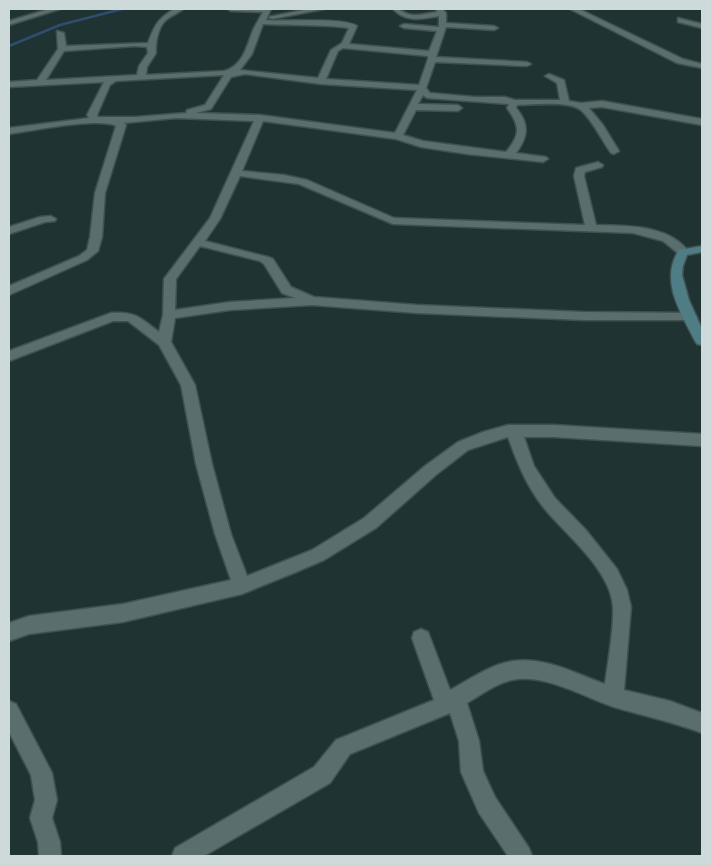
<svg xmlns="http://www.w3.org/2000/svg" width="711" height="865" font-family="'Source Sans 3',sans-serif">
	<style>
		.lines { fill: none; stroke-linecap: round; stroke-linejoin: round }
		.stream { stroke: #2f4e6f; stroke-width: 2.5 }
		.street-casing { stroke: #3f504f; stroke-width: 3 }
		.secondary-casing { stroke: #3f504f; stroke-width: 3 }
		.street { fill: #596e6d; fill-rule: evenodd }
		.secondary { fill: #4f7d86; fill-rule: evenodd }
	</style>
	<rect width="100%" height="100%" fill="#203333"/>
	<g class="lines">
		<path class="stream" d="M 9,46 L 60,25 L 122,9"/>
		<defs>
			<g id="street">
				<path d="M 49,9 L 60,9 L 9,25 L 9,21 Z"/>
				<path d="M 174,9 L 183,9 C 177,14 170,16 165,21 C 158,28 155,44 156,53 L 147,67 L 146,75 L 224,71 C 243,66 247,46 253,30 C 256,24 260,18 263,12 L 231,11 L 228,9 L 271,9 L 266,20 C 286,22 343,17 357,26 L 349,44 L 429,51 L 437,31 L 404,28 L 400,26 L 404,24 L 439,27 L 439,16 C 422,19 406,23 393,9 C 401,9 402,12 408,14 C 417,17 428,13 437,12 L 436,9 L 442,9 L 446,13 L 446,23 L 494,26 L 498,28 L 494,30 L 446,27 L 436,57 L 527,62 L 531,64 L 527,66 L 435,62 L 426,88 L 430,93 L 475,97 L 505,97 L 515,100 L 560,100 L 557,83 L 545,76 L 549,74 L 564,80 L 569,101 L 581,103 L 602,101 L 702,119 L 702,125 L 602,107 L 589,108 L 603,125 L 619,151 L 614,154 L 611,153 C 601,139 594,123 582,111 C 570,100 533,105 517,105 L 516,108 C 530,124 528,137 516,153 L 546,157 L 548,159 L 543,162 L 467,154 L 421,147 L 396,139 L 263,121 L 242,171 L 284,175 L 307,180 L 394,218 L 585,225 L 574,176 L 576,168 L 598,162 L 603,165 L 602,167 L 585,172 L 584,176 L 596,225 C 627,226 668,224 689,252 L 683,255 L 679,254 L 663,241 L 633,233 L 393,224 L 299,184 L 240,176 L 220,219 L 205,241 L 268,257 L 273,259 L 291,287 L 314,297 L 417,305 L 583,312 L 691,313 L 697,317 L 696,320 L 583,320 L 417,313 L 312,305 L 230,310 L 175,318 L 171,342 L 195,385 L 212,464 L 231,534 L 247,576 L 312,550 L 364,518 L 425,466 L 458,442 L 483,432 L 508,425 L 554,425 L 702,434 L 702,446 L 554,437 L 524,437 L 534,466 L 555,498 L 586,530 L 617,569 L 627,590 L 631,607 L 624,690 L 670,701 L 702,713 L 702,733 C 673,722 644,716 614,707 C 584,697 544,673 512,680 C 496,683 481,695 467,703 L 479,741 L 483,771 L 495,797 L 529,848 L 532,856 L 508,856 L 479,813 L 461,772 L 459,741 L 450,713 L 350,754 L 330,783 L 204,856 L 172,856 L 175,848 L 314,767 L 336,740 L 434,700 L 412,638 L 414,632 L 421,629 L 428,632 L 450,690 C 469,680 491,664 513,661 C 544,656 577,674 605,684 C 608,661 614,630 613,607 C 611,570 566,535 544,508 C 527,487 517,462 508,437 L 468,450 L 437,474 L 376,528 L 324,560 L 296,572 L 242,594 L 123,622 L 29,634 L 9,641 L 9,623 L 29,616 L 123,604 L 231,580 L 215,534 L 196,464 L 181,385 L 159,345 L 128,321 L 113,321 L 9,361 L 9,351 L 111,313 C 135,311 141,318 159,332 L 163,315 L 164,279 L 210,218 L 254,121 L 176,118 L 124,123 L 126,125 L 105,193 L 102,237 L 98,251 L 87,260 L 9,295 L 9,286 L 79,256 L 87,250 L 90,237 L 95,193 L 116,126 C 99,117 31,131 9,134 L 9,128 L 89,118 L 87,115 L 104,82 L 9,87 L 9,82 L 37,80 L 58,49 L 57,31 L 64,33 L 66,46 L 148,43 C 155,24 158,19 174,9 ZM 263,24 C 292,26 320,24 349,28 L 342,43 L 331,50 L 318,78 L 240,70 L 252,54 ZM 135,46 L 147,47 L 148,53 L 139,66 L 137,75 L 46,80 L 64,51 ZM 343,48 L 428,56 L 428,59 L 419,85 L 326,79 L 338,51 ZM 245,74 L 321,84 L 417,90 L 395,133 L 260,115 L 196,113 L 211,109 L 231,77 ZM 224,75 L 205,105 L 187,110 L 186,113 L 135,117 L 98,117 L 97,115 L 110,85 L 116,81 ZM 423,95 L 427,98 L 509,104 L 507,108 C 520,126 521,134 506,152 L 423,141 L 403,135 L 416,110 L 458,111 L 462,108 L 458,105 L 418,104 ZM 200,246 L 260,261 L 264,264 L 282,293 L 295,298 L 230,302 L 175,310 L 176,279 Z"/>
				<path d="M 309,9 L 324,9 L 272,19 L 268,17 Z"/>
				<path d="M 570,9 L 579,9 L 683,59 L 702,64 L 702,68 L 677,63 Z"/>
				<path d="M 678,18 L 702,24 L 702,28 L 678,22 Z"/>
				<path d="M 51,216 L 56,219 L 55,221 L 45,222 L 9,234 L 9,227 L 40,217 Z"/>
				<path d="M 9,701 L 16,704 L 52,773 L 57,800 L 52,818 L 60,842 L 61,856 L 39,856 L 38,842 L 30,818 L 35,800 L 31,775 L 9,732 Z"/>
			</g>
			<path id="secondary" d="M 702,246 L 702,252 L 687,255 L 683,266 L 682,275 L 689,300 L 702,329 L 702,345 L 697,344 L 695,341 C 681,313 659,280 679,250 Z"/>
		</defs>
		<use href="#street" class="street-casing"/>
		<use href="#secondary" class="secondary-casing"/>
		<use href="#street" class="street"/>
		<use href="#secondary" class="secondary"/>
	</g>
	<rect width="711" height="865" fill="none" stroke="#cedad9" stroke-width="20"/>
</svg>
